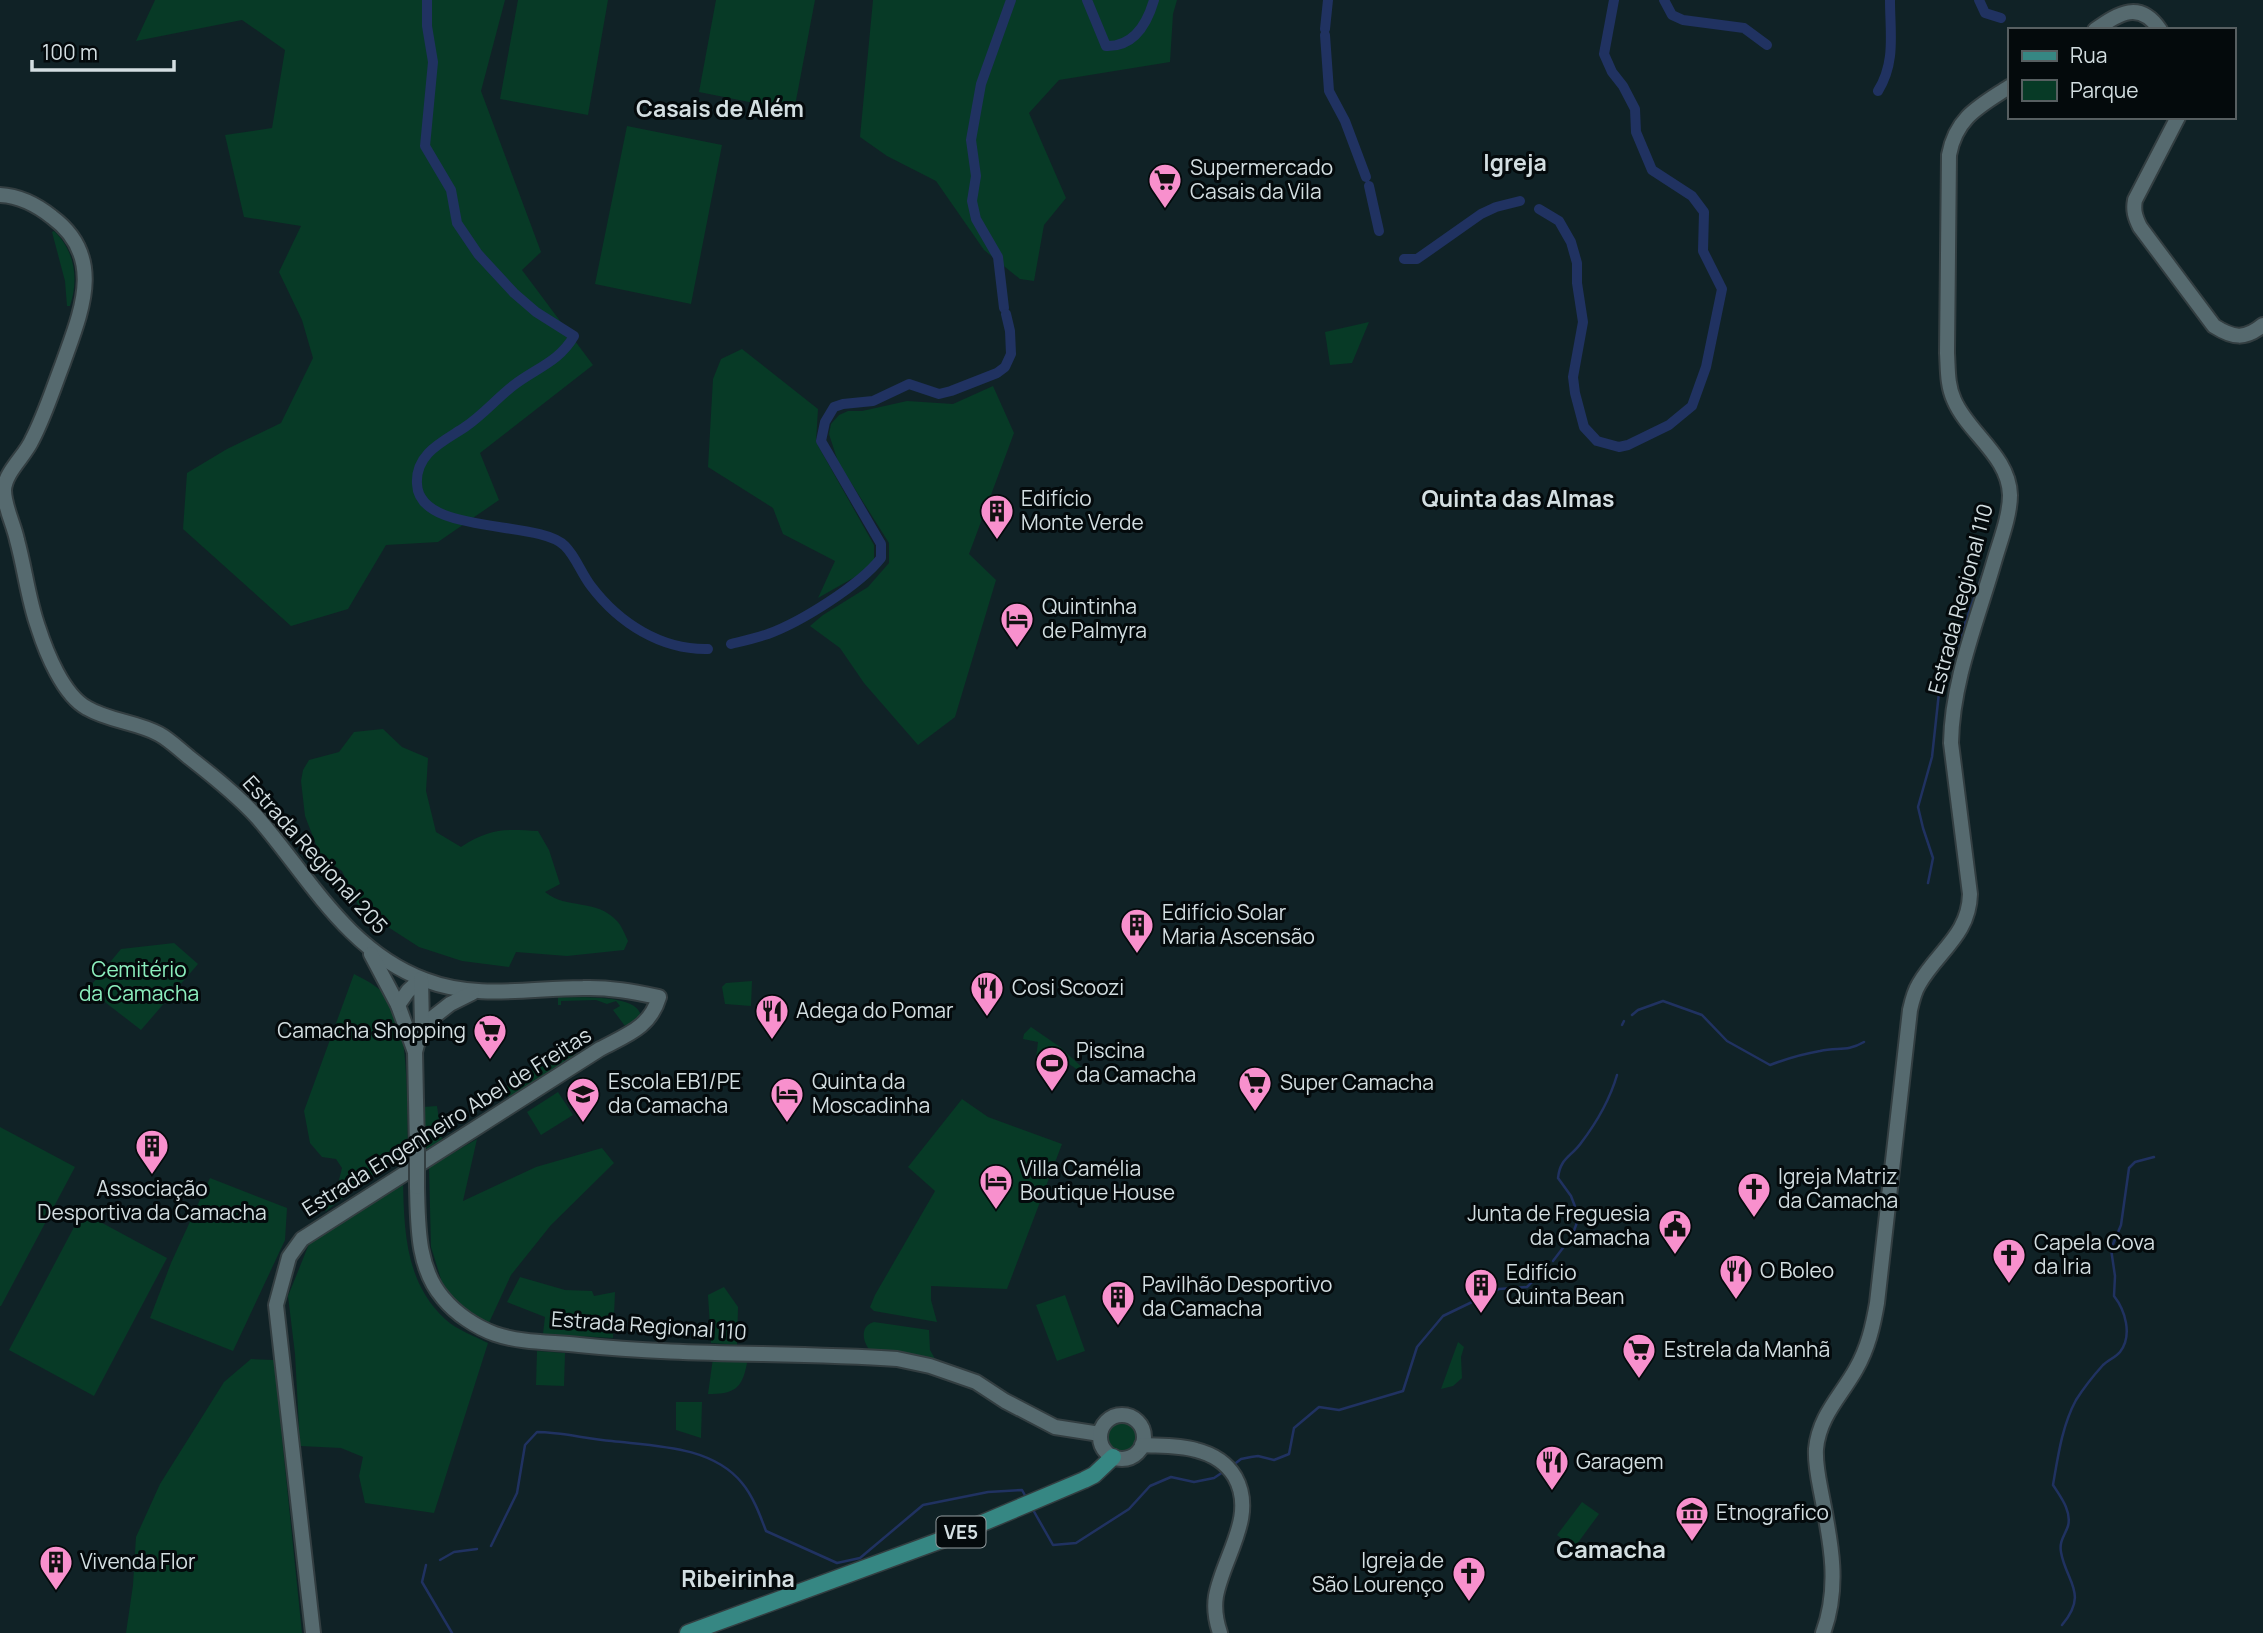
<svg xmlns="http://www.w3.org/2000/svg" width="2263" height="1633" font-family="Manrope,sans-serif">
	<style>
		.green { fill: #073a26 }
		.lines { fill: none; stroke-linecap: round; stroke-linejoin: round }
		.stream { stroke: #203261; stroke-width: 2.5 }
		.canal { stroke: #203261; stroke-width: 10 }
		.secondary-casing { stroke: #333e41; stroke-width: 18 }
		.primary-casing { stroke: #333e41; stroke-width: 19 }
		.secondary { stroke: #566a6f; stroke-width: 14 }
		.primary { stroke: #368783; stroke-width: 16 }
		.secondary-bridge-casing { stroke: #333e41; stroke-width: 18; stroke-linecap: butt }
		.secondary-bridge { stroke: #566a6f; stroke-width: 14 }
		.labels { text-anchor: middle; stroke-width: 6; stroke-linejoin: round; paint-order: stroke }
		.shield { fill: #040a0c; stroke: #959ea1; stroke-width: 2 }
		.shield-label { font-size: 19px; font-weight: bold; fill: #d3dee1 }
		.poi-label { font-size: 21px; fill: #d3dee1; stroke: #040a0c; text-anchor: start }
		.street-label { font-size: 21px; fill: #d3dee1; stroke: #040a0c }
		.park-label { font-size: 21px; fill: #8cefbe; stroke: #040a0c }
		.neighbourhood-label { font-size: 23px; font-weight: bold; fill: #d3dee1; stroke: #040a0c }
		.quarter-label { font-size: 24px; font-weight: bold; fill: #d3dee1; stroke: #040a0c }
	</style>
	<rect width="100%" height="100%" fill="#102226"/>
	<g class="green">
		<path d="M 155,0 L 505,0 L 481,91 L 541,252 L 522,270 L 593,365 L 480,453 L 499,500 L 438,542 L 386,545 L 348,609 L 291,626 L 183,529 L 187,473 L 227,449 L 281,423 L 313,358 L 302,320 L 279,272 L 301,226 L 244,217 L 225,135 L 272,128 L 285,50 L 242,20 L 136,41 Z"/>
		<path d="M 518,0 L 608,0 L 588,115 L 500,99 Z"/>
		<path d="M 716,0 L 815,0 L 794,111 L 699,92 Z"/>
		<path d="M 873,0 L 1177,0 L 1173,14 L 1170,62 L 1059,80 L 1029,113 L 1066,198 L 1044,225 L 1034,281 L 1020,279 L 984,250 L 936,181 L 887,156 L 860,137 Z"/>
		<path d="M 627,126 L 722,145 L 691,304 L 595,284 Z"/>
		<path d="M 54,231 C 75,251 79,279 70,306 L 67,306 L 65,281 L 52,232 Z"/>
		<path d="M 1369,322 L 1352,363 L 1330,365 L 1325,332 Z"/>
		<path d="M 742,349 L 818,409 L 816,442 L 874,545 L 874,561 L 862,573 L 818,598 L 835,561 L 783,534 L 773,508 L 708,467 L 713,379 L 721,359 Z"/>
		<path d="M 993,386 L 1014,433 L 969,554 L 996,580 L 955,717 L 918,745 L 864,683 L 840,648 L 810,626 L 823,615 L 868,587 L 889,563 L 889,543 L 838,462 L 829,434 L 831,424 L 839,415 L 848,411 L 862,411 L 907,401 L 953,404 Z"/>
		<path d="M 383,729 L 402,747 L 428,758 L 426,791 L 436,832 L 461,847 C 490,828 505,829 538,831 L 549,850 L 560,884 L 545,892 C 567,910 596,898 617,921 C 622,926 625,935 628,941 L 624,950 L 567,956 L 516,952 L 509,967 L 462,961 L 419,947 L 360,909 L 342,871 L 320,855 L 305,816 L 301,781 L 303,770 L 309,760 L 339,752 L 354,732 Z"/>
		<path d="M 174,943 L 198,964 L 141,1030 L 88,989 L 121,949 Z"/>
		<path d="M 354,974 C 368,981 383,989 392,1003 C 409,1030 407,1114 408,1147 L 325,1212 L 337,1188 L 342,1168 L 336,1159 L 322,1157 L 310,1143 L 304,1111 Z"/>
		<path d="M 752,981 L 751,1006 L 725,1004 L 722,987 L 726,983 Z"/>
		<path d="M 558,997 C 577,998 638,993 641,1016 L 625,1026 L 613,1010 L 620,1006 L 616,1001 L 607,1004 L 596,1000 L 561,1001 L 561,1005 L 558,1005 Z"/>
		<path d="M 1031,1027 L 1060,1047 L 1086,1071 L 1084,1074 L 1066,1062 L 1060,1070 L 1036,1058 L 1038,1042 L 1023,1039 L 1024,1034 Z"/>
		<path d="M 563,1042 L 572,1045 L 576,1056 L 511,1097 L 503,1094 L 502,1089 L 561,1053 Z"/>
		<path d="M 558,1092 L 573,1115 L 541,1135 L 527,1112 Z"/>
		<path d="M 962,1099 L 988,1117 L 1062,1144 L 1007,1289 L 931,1286 L 931,1300 L 937,1322 L 874,1311 L 870,1307 L 875,1295 L 935,1191 L 908,1167 Z"/>
		<path d="M 437,1106 L 443,1147 L 427,1157 L 423,1107 Z"/>
		<path d="M 0,1127 L 75,1167 L 1,1306 L 0,1306 Z"/>
		<path d="M 477,1139 L 463,1201 L 536,1167 L 602,1148 L 614,1163 L 551,1225 L 511,1275 L 487,1327 L 444,1289 L 431,1247 L 429,1167 Z"/>
		<path d="M 210,1178 L 287,1208 L 285,1240 L 233,1351 L 150,1318 L 171,1263 Z"/>
		<path d="M 403,1179 C 404,1230 405,1282 445,1319 C 457,1330 474,1336 488,1343 L 434,1513 L 365,1503 L 359,1476 L 363,1457 L 341,1448 L 300,1446 L 295,1354 L 288,1296 L 309,1244 Z"/>
		<path d="M 82,1212 L 167,1258 L 94,1396 L 9,1350 Z"/>
		<path d="M 520,1277 L 565,1290 L 592,1291 L 594,1296 L 615,1292 L 613,1338 L 543,1334 L 545,1317 L 507,1302 Z"/>
		<path d="M 724,1287 L 738,1307 L 737,1345 L 711,1343 L 708,1295 Z"/>
		<path d="M 1065,1295 L 1085,1351 L 1057,1361 L 1036,1305 Z"/>
		<path d="M 874,1322 L 929,1330 L 930,1350 L 939,1366 L 874,1354 C 863,1346 858,1326 874,1322 Z"/>
		<path d="M 1458,1342 L 1464,1347 L 1461,1357 L 1462,1378 L 1453,1386 L 1441,1389 Z"/>
		<path d="M 537,1351 L 565,1353 L 564,1386 L 536,1385 Z"/>
		<path d="M 713,1358 L 745,1359 L 747,1363 C 742,1390 733,1394 708,1394 Z"/>
		<path d="M 251,1359 L 274,1360 L 302,1633 L 126,1633 L 133,1585 L 136,1537 L 160,1484 L 224,1382 Z"/>
		<path d="M 676,1402 L 702,1402 L 701,1438 L 676,1430 Z"/>
		<circle cx="1122" cy="1438" r="16"/>
		<path d="M 1582,1502 L 1599,1514 L 1574,1548 L 1557,1535 Z"/>
	</g>
	<g class="lines">
		<g class="stream">
			<path d="M 1928,883 L 1933,858 L 1923,828 L 1918,807 L 1932,757 L 1941,674 L 1955,652 L 1984,570"/>
			<path d="M 1632,1015 L 1638,1010 L 1663,1001 L 1702,1015 L 1727,1041 L 1770,1065 C 1786,1059 1802,1054 1820,1051 C 1838,1047 1847,1052 1864,1042"/>
			<path d="M 1622,1025 L 1624,1021"/>
			<path d="M 1553,1261 L 1572,1236 L 1579,1217 L 1571,1196 L 1558,1178 C 1560,1158 1571,1157 1581,1143 C 1597,1122 1610,1099 1617,1075"/>
			<path d="M 1232,1466 L 1241,1459 L 1251,1457 L 1258,1456 L 1274,1460 L 1289,1454 L 1294,1428 L 1319,1407 L 1339,1410 L 1403,1391 L 1417,1347 L 1443,1316 L 1499,1289 L 1527,1287 L 1545,1269"/>
			<path d="M 1032,1508 L 1053,1545 L 1076,1543 L 1129,1509 L 1150,1486 L 1171,1477 L 1194,1482 L 1214,1478 L 1223,1472"/>
			<path d="M 491,1546 L 517,1493 L 525,1445 L 537,1432 C 562,1432 586,1439 612,1441 C 655,1446 712,1446 742,1483 C 753,1496 760,1515 766,1531 L 837,1563 L 860,1558 L 923,1505 L 988,1492 L 1022,1490 L 1027,1499"/>
			<path d="M 440,1560 L 454,1552 L 477,1549"/>
			<path d="M 426,1565 L 422,1582 L 452,1633"/>
			<path d="M 2062,1625 C 2089,1593 2066,1582 2061,1552 C 2059,1541 2065,1535 2068,1526 C 2072,1511 2060,1496 2053,1485 C 2058,1456 2062,1426 2076,1400 C 2083,1389 2094,1375 2103,1365 C 2108,1360 2116,1357 2120,1352 C 2133,1335 2125,1310 2114,1296 L 2115,1276 L 2111,1249 L 2121,1225 L 2129,1168 L 2135,1162 L 2154,1157"/>
		</g>
		<g class="canal">
			<path d="M 427,0 L 427,26 L 433,62 L 425,146 L 451,190 L 457,223 L 478,254 L 514,293 L 536,312 L 574,336 C 559,362 536,368 514,385 C 497,398 483,415 465,427 C 444,441 415,453 417,484 C 419,536 539,519 565,546 C 576,557 581,573 591,586 C 619,623 661,650 708,649"/>
			<path d="M 1087,0 L 1106,46 C 1134,47 1147,24 1154,0"/>
			<path d="M 1664,0 L 1672,15 L 1683,20 L 1744,28 L 1767,45"/>
			<path d="M 1979,0 L 1985,13 L 2001,18"/>
			<path d="M 1325,29 L 1328,0"/>
			<path d="M 1325,35 L 1329,91 L 1345,121 L 1366,177"/>
			<path d="M 1878,91 C 1896,62 1890,33 1890,0"/>
			<path d="M 1369,186 L 1379,231"/>
			<path d="M 1539,209 L 1559,221 L 1571,242 L 1577,263 L 1577,283 L 1583,322 L 1573,377 L 1575,393 L 1584,427 L 1597,441 L 1619,447 L 1628,445 L 1669,425 L 1692,406 L 1706,367 L 1722,289 L 1703,251 L 1704,212 L 1692,196 L 1652,170 L 1636,132 L 1635,109 L 1623,86 L 1612,72 L 1604,54 L 1614,0"/>
			<path d="M 1404,259 L 1417,259 L 1481,214 L 1496,207 L 1520,201"/>
			<path d="M 1004,308 L 998,257 L 976,219 L 972,201 L 976,176 L 971,140 L 981,84 L 1011,0"/>
			<path d="M 731,644 C 743,641 756,638 768,634 C 801,622 860,585 881,558 L 881,544 L 821,441 L 825,422 L 834,407 L 843,404 L 873,401 L 909,384 L 939,394 L 951,391 L 997,373 L 1005,367 L 1011,354 L 1010,331 L 1006,314"/>
		</g>
		<defs>
			<g id="secondary">
				<path d="M 2095,30 C 2119,13 2140,0 2160,30"/>
				<path d="M 2178,117 L 2135,200 C 2133,210 2135,217 2140,227 L 2214,326 C 2233,338 2245,340 2263,325"/>
				<path d="M 0,195 C 19,196 37,205 52,217 C 106,257 81,312 63,363 C 53,389 45,415 32,440 C 25,456 5,472 4,490 C 4,506 14,525 17,540 C 25,569 28,599 38,627 C 46,652 63,695 87,708 C 109,721 137,722 159,734 C 170,740 180,750 190,758 C 213,776 237,795 257,817 C 309,877 347,951 425,980 C 477,1000 529,988 583,988 C 609,987 634,992 659,997 C 650,1028 626,1035 600,1049 L 302,1239 L 289,1257 L 276,1305 L 313,1633"/>
				<path d="M 371,954 L 398,1005 L 415,1052"/>
				<path d="M 398,1005 L 408,991 L 421,979"/>
				<path d="M 422,1026 L 450,1004 L 472,993"/>
				<path d="M 417,1148 L 415,1052 L 422,1026 L 421,979"/>
				<path d="M 417,1187 C 418,1225 417,1268 443,1298 C 456,1314 476,1327 495,1334 C 521,1343 553,1342 579,1345 C 685,1356 791,1352 897,1359 L 930,1366 L 976,1382 L 1005,1401 L 1055,1427 L 1100,1434"/>
				<circle cx="1122" cy="1437" r="22"/>
				<path d="M 1142,1445 C 1160,1446 1179,1445 1196,1450 C 1212,1454 1226,1462 1235,1477 C 1257,1516 1223,1557 1216,1596 C 1214,1608 1216,1621 1220,1633"/>
				<path d="M 1823,1633 C 1840,1587 1831,1543 1822,1497 C 1819,1481 1815,1465 1816,1449 C 1819,1416 1841,1396 1856,1369 C 1868,1348 1873,1326 1877,1303 L 1910,1010 C 1912,1001 1914,992 1919,984 C 1938,951 1969,935 1970,894 L 1951,743 C 1952,681 1977,621 1994,562 C 2000,541 2010,516 2010,495 C 2009,456 1968,433 1954,400 C 1947,385 1948,368 1947,353 L 1949,155 C 1956,117 1980,106 2009,87"/>
			</g>
			<path id="primary" d="M 688,1633 L 947,1538 L 1084,1480 L 1094,1475 L 1113,1457"/>
		</defs>
		<use href="#secondary" class="secondary-casing"/>
		<use href="#primary" class="primary-casing"/>
		<use href="#secondary" class="secondary"/>
		<use href="#primary" class="primary"/>
		<defs>
			<path id="secondary-bridge" d="M 417,1148 L 417,1187"/>
		</defs>
		<use href="#secondary-bridge" class="secondary-bridge-casing"/>
		<use href="#secondary-bridge" class="secondary-bridge"/>
	</g>
	<defs>
		<symbol id="supermarket-pin" viewBox="-11 -11 22 30"><path d="M0 17L-7.5 6A9.5 9.5 0 1 1 7.5 6Z" fill="#f890cd" stroke="#040a0c"/><path d="M-6-5.5h2.5l.6 2H6L4.5 2H-2.5L-4.4-4H-6ZM-1.5 3.2a1.3 1.3 0 1 0 .1 0ZM3 3.2a1.3 1.3 0 1 0 .1 0Z" fill="#111"/></symbol>
		<symbol id="building-pin" viewBox="-11 -11 22 30"><path d="M0 17L-7.5 6A9.5 9.5 0 1 1 7.5 6Z" fill="#f890cd" stroke="#040a0c"/><path d="M-4-6H4V6H1V3H-1V6H-4ZM-2.5-4.3h1.7v1.8h-1.7ZM.8-4.3h1.7v1.8H.8ZM-2.5-1h1.7V.8h-1.7ZM.8-1h1.7V.8H.8Z" fill="#111"/></symbol>
		<symbol id="hotel-pin" viewBox="-11 -11 22 30"><path d="M0 17L-7.5 6A9.5 9.5 0 1 1 7.5 6Z" fill="#f890cd" stroke="#040a0c"/><path d="M-6-4.5h1.5V1H6V5H4.5V3h-9V5H-6ZM-4 0a1.8 1.8 0 1 1 3.6 0ZM.5 0V-2.5h3Q6-2.5 6 0Z" fill="#111"/></symbol>
		<symbol id="restaurant-pin" viewBox="-11 -11 22 30"><path d="M0 17L-7.5 6A9.5 9.5 0 1 1 7.5 6Z" fill="#f890cd" stroke="#040a0c"/><path d="M-5-6h1v4h1v-4h1v4h1v-4h1v5L-1.5 .5V6h-2V.5L-5-1ZM5-6V6H3V1.5H1.5Q1.5-4 5-6Z" fill="#111"/></symbol>
		<symbol id="stadium-pin" viewBox="-11 -11 22 30"><path d="M0 17L-7.5 6A9.5 9.5 0 1 1 7.5 6Z" fill="#f890cd" stroke="#040a0c"/><path d="M0-5a6.5 5 0 1 0 0 10a6.5 5 0 1 0 0-10ZM-3.5-1.8h7v3.6h-7Z" fill="#111"/></symbol>
		<symbol id="school-pin" viewBox="-11 -11 22 30"><path d="M0 17L-7.5 6A9.5 9.5 0 1 1 7.5 6Z" fill="#f890cd" stroke="#040a0c"/><path d="M0-5L7-2L0 1L-7-2ZM-4 1L0 2.5L4 1V4Q0 6-4 4Z" fill="#111"/></symbol>
		<symbol id="church-pin" viewBox="-11 -11 22 30"><path d="M0 17L-7.5 6A9.5 9.5 0 1 1 7.5 6Z" fill="#f890cd" stroke="#040a0c"/><path d="M-1.2-6h2.4v3.5h3.3v2.4h-3.3V6h-2.4V-.1h-3.3v-2.4h3.3Z" fill="#111"/></symbol>
		<symbol id="civic-pin" viewBox="-11 -11 22 30"><path d="M0 17L-7.5 6A9.5 9.5 0 1 1 7.5 6Z" fill="#f890cd" stroke="#040a0c"/><path d="M-.6-6.5H3V-4.5H.6V-3L4-1V1h2V6H-6V1h2V-1L-.6-3ZM-1.2 2.5V6h2.4V2.5Z" fill="#111"/></symbol>
		<symbol id="museum-pin" viewBox="-11 -11 22 30"><path d="M0 17L-7.5 6A9.5 9.5 0 1 1 7.5 6Z" fill="#f890cd" stroke="#040a0c"/><path d="M0-6L6-3V-2H-6V-3ZM-5-1h2V3h-2ZM-1-1h2V3h-2ZM3-1h2V3H3ZM-6 4H6V6H-6Z" fill="#111"/></symbol>
	</defs>
	<g fill-rule="evenodd">
		<use href="#supermarket-pin" x="1146" y="161" width="38" height="52"/>
		<use href="#building-pin" x="978" y="492" width="38" height="52"/>
		<use href="#hotel-pin" x="998" y="600" width="38" height="52"/>
		<use href="#building-pin" x="1118" y="906" width="38" height="52"/>
		<use href="#restaurant-pin" x="968" y="969" width="38" height="52"/>
		<use href="#restaurant-pin" x="753" y="992" width="38" height="52"/>
		<use href="#supermarket-pin" x="471" y="1012" width="38" height="52"/>
		<use href="#stadium-pin" x="1033" y="1044" width="38" height="52"/>
		<use href="#supermarket-pin" x="1236" y="1064" width="38" height="52"/>
		<use href="#school-pin" x="564" y="1075" width="38" height="52"/>
		<use href="#hotel-pin" x="768" y="1075" width="38" height="52"/>
		<use href="#building-pin" x="133" y="1127" width="38" height="52"/>
		<use href="#hotel-pin" x="977" y="1162" width="38" height="52"/>
		<use href="#church-pin" x="1735" y="1170" width="38" height="52"/>
		<use href="#civic-pin" x="1656" y="1207" width="38" height="52"/>
		<use href="#church-pin" x="1990" y="1236" width="38" height="52"/>
		<use href="#restaurant-pin" x="1717" y="1252" width="38" height="52"/>
		<use href="#building-pin" x="1462" y="1266" width="38" height="52"/>
		<use href="#building-pin" x="1099" y="1278" width="38" height="52"/>
		<use href="#supermarket-pin" x="1620" y="1331" width="38" height="52"/>
		<use href="#restaurant-pin" x="1533" y="1443" width="38" height="52"/>
		<use href="#museum-pin" x="1673" y="1494" width="38" height="52"/>
		<use href="#building-pin" x="37" y="1543" width="38" height="52"/>
		<use href="#church-pin" x="1450" y="1554" width="38" height="52"/>
	</g>
	<g class="labels">
		<rect class="shield" x="936.5" y="1516.5" width="49" height="31" rx="5"/>
		<g class="shield-label">
			<text x="961" y="1539">VE5</text>
		</g>
		<g class="poi-label">
			<text x="1190" y="175">Supermercado<tspan x="1190" dy="24">Casais da Vila</tspan></text>
			<text x="1021" y="506">Edifício<tspan x="1021" dy="24">Monte Verde</tspan></text>
			<text x="1042" y="614">Quintinha<tspan x="1042" dy="24">de Palmyra</tspan></text>
			<text x="1162" y="920">Edifício Solar<tspan x="1162" dy="24">Maria Ascensão</tspan></text>
			<text x="1012" y="995">Cosi Scoozi</text>
			<text x="796" y="1018">Adega do Pomar</text>
			<text x="466" y="1038" text-anchor="end">Camacha Shopping</text>
			<text x="1076" y="1058">Piscina<tspan x="1076" dy="24">da Camacha</tspan></text>
			<text x="608" y="1089">Escola EB1/PE<tspan x="608" dy="24">da Camacha</tspan></text>
			<text x="812" y="1089">Quinta da<tspan x="812" dy="24">Moscadinha</tspan></text>
			<text x="1280" y="1090">Super Camacha</text>
			<text x="1020" y="1176">Villa Camélia<tspan x="1020" dy="24">Boutique House</tspan></text>
			<text x="1778" y="1184">Igreja Matriz<tspan x="1778" dy="24">da Camacha</tspan></text>
			<text x="152" y="1196" text-anchor="middle">Associação<tspan x="152" dy="24">Desportiva da Camacha</tspan></text>
			<text x="1650" y="1221" text-anchor="end">Junta de Freguesia<tspan x="1650" dy="24">da Camacha</tspan></text>
			<text x="2034" y="1250">Capela Cova<tspan x="2034" dy="24">da Iria</tspan></text>
			<text x="1760" y="1278">O Boleo</text>
			<text x="1506" y="1280">Edifício<tspan x="1506" dy="24">Quinta Bean</tspan></text>
			<text x="1142" y="1292">Pavilhão Desportivo<tspan x="1142" dy="24">da Camacha</tspan></text>
			<text x="1664" y="1357">Estrela da Manhã</text>
			<text x="1576" y="1469">Garagem</text>
			<text x="1716" y="1520">Etnografico</text>
			<text x="1444" y="1568" text-anchor="end">Igreja de<tspan x="1444" dy="24">São Lourenço</tspan></text>
			<text x="80" y="1569">Vivenda Flor</text>
		</g>
		<g class="street-label">
			<text transform="translate(1961 599) rotate(-75)" y="7">Estrada Regional 110</text>
			<text transform="translate(315 855) rotate(48)" y="7">Estrada Regional 205</text>
			<text transform="translate(447 1122) rotate(-32)" y="7">Estrada Engenheiro Abel de Freitas</text>
			<text transform="translate(649 1326) rotate(4)" y="7">Estrada Regional 110</text>
		</g>
		<g class="park-label">
			<text x="139" y="977">Cemitério<tspan x="139" dy="24">da Camacha</tspan></text>
		</g>
		<g class="neighbourhood-label">
			<text x="720" y="117">Casais de Além</text>
			<text x="1515" y="171">Igreja</text>
			<text x="1518" y="507">Quinta das Almas</text>
			<text x="738" y="1587">Ribeirinha</text>
		</g>
		<g class="quarter-label">
			<text x="1611" y="1558">Camacha</text>
		</g>
	</g>
	<rect x="2008" y="28" width="228" height="91" fill="#040a0c" stroke="#575f61" stroke-width="2"/>
	<rect x="2022" y="51" width="35" height="10" fill="#368783" stroke="#575f61" stroke-width="2"/>
	<text x="2070" y="63" font-size="21" fill="#d3dee1">Rua</text>
	<rect x="2022" y="80" width="35" height="21" fill="#073a26" stroke="#575f61" stroke-width="2"/>
	<text x="2070" y="98" font-size="21" fill="#d3dee1">Parque</text>
	<path d="M32 60v10h142v-10" fill="none" stroke="#d3dee1" stroke-width="3.5"/>
	<text x="42" y="60" font-size="21" fill="#d3dee1" stroke="#040a0c" stroke-width="5" paint-order="stroke">100 m</text>
</svg>
